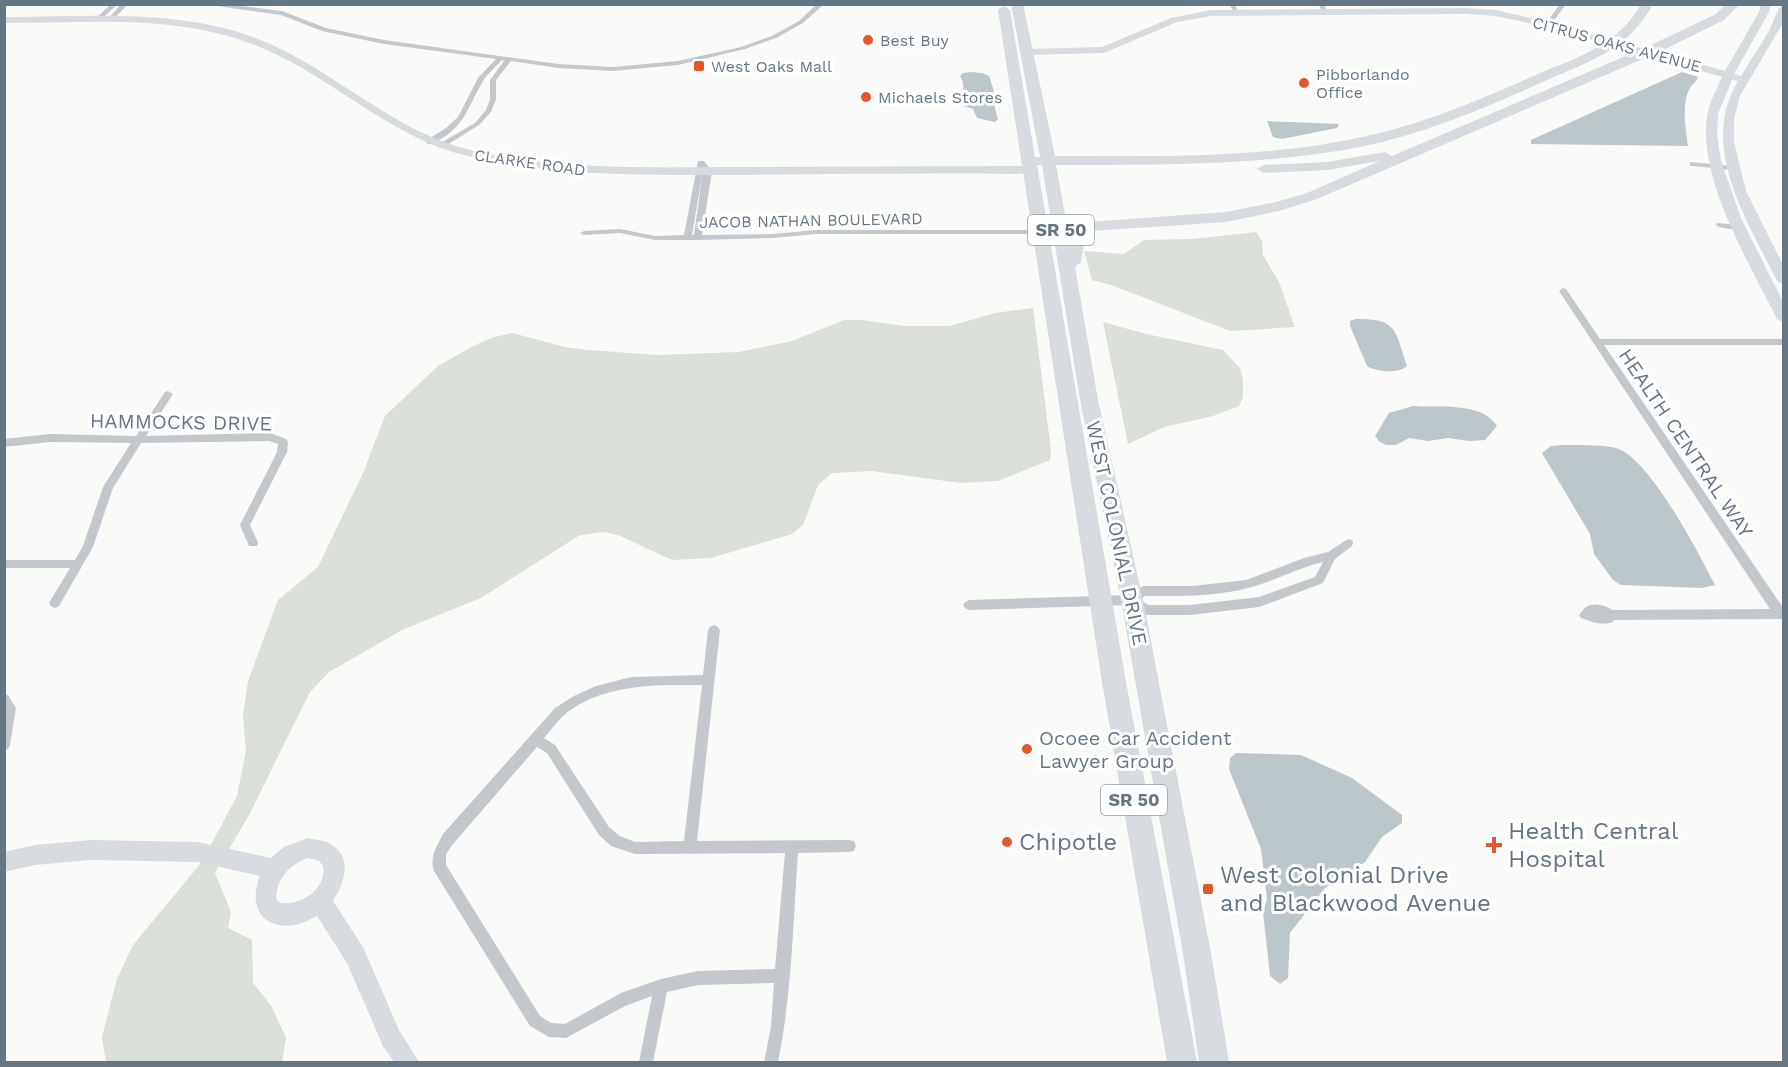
<svg xmlns="http://www.w3.org/2000/svg" width="1788" height="1067" font-family="'Work Sans',sans-serif">
	<style>
		.green { fill: #dadfd7 }
		.water { fill: #bbc7cb }
		.lines { fill: none; stroke-linecap: round; stroke-linejoin: round }
		.street { fill: #c3c8cc; fill-rule: evenodd }
		.secondary { fill: #d6dbdf; fill-rule: evenodd }
		.highway { fill: #d6dbdf; fill-rule: evenodd }
		.poi-dot { fill: #e4572e; stroke: #fff; stroke-width: 2 }
		.labels { text-anchor: middle; stroke-width: 6; stroke-linejoin: round; paint-order: stroke }
		.far-poi-label { font-size: 16px; fill: #657683; stroke: #fff; text-anchor: start }
		.far-street-label { font-size: 16px; fill: #657683; stroke: #fff }
		.shield { fill: #fff; stroke: #939fa8; stroke-width: 1.5 }
		.shield-label { font-size: 18px; font-weight: bold; fill: #657683 }
		.street-label { font-size: 20px; fill: #657683; stroke: #fff }
		.poi-label { font-size: 20px; fill: #657683; stroke: #fff; text-anchor: start }
		.near-poi-label { font-size: 24px; fill: #657683; stroke: #fff; text-anchor: start }
	</style>
	<rect width="100%" height="100%" fill="#fafaf8"/>
	<g class="green">
		<path d="M 1256,232 L 1262,241 L 1263,255 L 1279,282 L 1295,327 L 1230,331 L 1114,286 L 1092,280 L 1084,251 L 1124,254 L 1144,240 L 1192,239 Z"/>
		<path d="M 1033,308 L 1051,450 L 1050,460 L 998,481 L 961,483 L 872,471 L 832,473 L 818,485 L 803,525 L 792,534 L 711,558 L 672,560 L 618,535 L 604,532 L 580,535 L 481,598 L 404,629 L 329,672 L 310,692 L 249,815 L 215,873 L 231,912 L 228,928 L 252,940 L 253,983 L 272,1007 L 286,1038 L 282,1062 L 106,1062 L 102,1037 L 117,979 L 133,945 L 201,863 L 237,796 L 246,751 L 243,716 L 248,681 L 278,600 L 318,567 L 363,473 L 385,416 L 438,366 L 473,346 L 494,337 L 512,333 L 565,347 L 588,350 L 657,355 L 739,352 L 792,341 L 844,320 L 862,320 L 904,326 L 950,326 L 995,313 Z"/>
		<path d="M 1103,322 L 1146,334 L 1223,350 L 1240,368 L 1243,380 L 1243,397 L 1239,406 L 1213,416 L 1164,427 L 1128,444 Z"/>
	</g>
	<g class="water">
		<path d="M 971,72 L 982,73 L 989,76 L 994,91 L 992,97 L 998,119 L 995,122 L 977,118 L 973,109 L 964,106 L 963,82 L 960,76 L 963,73 Z"/>
		<path d="M 1682,72 L 1698,77 C 1696,83 1693,83 1690,88 C 1681,103 1686,130 1688,146 L 1531,144 L 1531,140 Z"/>
		<path d="M 1267,121 L 1339,124 L 1337,128 L 1282,139 L 1273,137 Z"/>
		<path d="M 1356,319 C 1398,318 1395,331 1407,366 C 1398,374 1377,372 1367,366 L 1350,326 L 1350,321 Z"/>
		<path d="M 1413,406 C 1439,408 1481,401 1497,426 L 1485,440 L 1469,441 L 1448,438 L 1428,441 L 1409,438 L 1396,445 L 1386,445 L 1380,442 L 1375,436 L 1389,413 Z"/>
		<path d="M 1562,445 C 1578,445 1608,444 1621,450 C 1654,467 1698,552 1715,585 L 1702,588 L 1621,585 L 1613,580 L 1594,554 L 1590,534 L 1542,453 L 1551,446 Z"/>
		<path d="M 1236,753 L 1301,755 L 1352,778 L 1402,815 L 1402,823 L 1382,837 L 1365,862 L 1325,888 L 1290,933 L 1288,978 L 1280,984 L 1270,976 L 1263,912 L 1267,899 L 1261,849 L 1229,769 L 1230,758 Z"/>
	</g>
	<g class="lines">
		<g class="street">
			<path d="M 111,4 L 118,4 L 99,21 L 95,21 L 95,19 Z"/>
			<path d="M 121,4 L 128,4 L 112,21 L 108,21 L 108,19 Z"/>
			<path d="M 203,4 L 226,4 L 282,11 L 326,28 L 384,40 L 558,64 L 613,67 L 678,61 L 741,47 L 772,36 L 799,21 L 817,4 L 824,4 L 803,23 L 776,38 L 745,49 L 678,65 L 613,71 L 558,68 L 511,61 L 496,80 L 496,99 L 491,112 L 479,125 L 442,148 L 439,148 L 439,144 L 475,123 L 486,110 L 490,99 L 490,80 L 504,61 L 502,60 C 496,67 488,73 483,81 C 466,109 465,130 430,144 L 427,144 L 427,140 L 446,128 L 458,117 L 478,78 L 496,59 L 384,44 L 322,31 L 281,15 Z"/>
			<path d="M 1229,4 L 1235,4 L 1238,12 L 1234,12 Z"/>
			<path d="M 1318,4 L 1324,4 L 1327,12 L 1323,12 Z"/>
			<path d="M 1560,4 L 1566,4 L 1550,26 L 1546,26 L 1545,25 Z"/>
			<path d="M 698,161 L 704,161 L 712,171 L 702,235 L 773,234 L 816,230 L 1040,230 L 1044,232 L 1040,234 L 816,234 L 773,238 L 698,240 L 655,240 L 620,233 L 584,235 L 580,233 L 584,231 L 620,229 L 655,236 L 684,235 ZM 703,170 L 694,235 L 692,235 Z"/>
			<path d="M 1690,162 L 1732,166 L 1736,168 L 1732,170 L 1693,166 L 1690,166 Z"/>
			<path d="M 1717,223 L 1740,225 L 1744,227 C 1738,231 1722,229 1716,225 Z"/>
			<path d="M 1563,288 L 1566,289 L 1600,339 L 1784,339 L 1784,345 L 1604,345 L 1784,609 L 1784,619 L 1614,620 L 1613,622 C 1601,626 1592,622 1581,618 L 1579,615 C 1582,612 1583,609 1586,607 C 1593,602 1606,605 1612,610 L 1770,609 L 1559,291 Z"/>
			<path d="M 168,391 L 173,394 L 146,436 L 270,433 L 286,439 L 288,442 L 287,452 L 250,525 L 258,543 L 257,546 L 249,546 L 240,525 L 277,452 L 278,444 L 269,441 L 141,443 L 113,488 L 93,547 L 59,606 L 55,608 L 51,606 L 49,603 L 70,568 L 4,568 L 4,560 L 75,560 L 83,546 L 103,487 L 131,443 L 50,442 L 4,447 L 4,439 L 50,434 L 136,436 L 165,392 Z"/>
			<path d="M 1348,539 L 1352,540 L 1353,543 L 1352,546 L 1335,559 L 1323,583 L 1259,607 L 1190,615 L 1147,615 L 1130,605 L 969,610 L 965,608 L 963,605 L 965,602 L 969,600 L 1130,595 L 1143,586 L 1192,586 L 1246,580 L 1304,558 L 1328,552 ZM 1323,562 L 1315,577 L 1259,597 L 1190,605 L 1149,605 L 1140,600 L 1145,596 C 1179,596 1215,597 1248,588 C 1273,582 1297,568 1323,562 Z"/>
			<path d="M 714,625 L 718,627 L 720,630 L 697,841 L 849,840 L 854,841 L 856,846 L 854,851 L 849,852 L 798,853 C 793,923 792,993 778,1062 L 764,1062 L 771,1027 L 774,983 L 698,985 L 667,992 L 653,1062 L 639,1062 L 652,996 L 625,1006 L 566,1038 L 549,1037 L 530,1026 L 434,871 C 429,857 437,846 443,834 L 555,708 L 574,696 L 596,686 L 631,677 L 703,675 L 708,630 L 710,627 ZM 668,685 L 702,685 L 684,841 L 635,842 L 620,836 L 609,827 L 555,745 L 544,738 C 550,731 556,723 562,717 C 590,691 632,686 668,685 ZM 537,747 L 547,753 L 599,835 L 611,846 L 635,854 L 785,853 L 775,969 L 698,971 L 661,979 L 621,993 L 565,1024 L 551,1023 L 540,1016 L 446,865 L 446,854 L 453,844 Z"/>
			<path d="M 4,694 L 8,695 L 16,708 L 10,745 L 8,749 L 4,750 Z"/>
		</g>
		<g class="secondary">
			<path d="M 1761,4 L 1771,4 L 1769,12 L 1734,74 L 1741,76 L 1769,31 L 1779,8 L 1784,5 L 1784,21 L 1740,96 L 1734,119 L 1734,142 L 1746,191 L 1784,267 L 1784,285 L 1777,281 C 1748,221 1698,147 1738,81 L 1732,80 L 1718,114 L 1717,136 L 1721,161 L 1741,218 L 1784,304 L 1784,323 L 1777,319 C 1749,262 1698,180 1707,116 C 1709,102 1717,89 1722,77 L 1546,27 L 1496,16 L 1466,14 L 1211,16 L 1177,22 L 1104,53 L 1027,55 L 1022,52 L 1027,49 L 1102,47 L 1171,18 L 1211,10 L 1466,8 L 1496,10 L 1548,22 L 1725,71 L 1759,12 Z"/>
			<path d="M 4,17 C 93,17 189,7 272,45 C 341,76 398,134 474,151 C 557,169 643,168 728,167 C 829,167 930,166 1031,166 L 1037,170 L 1031,174 C 930,173 829,174 728,175 C 641,175 553,176 468,156 C 390,138 334,78 262,48 C 181,13 90,23 4,23 Z"/>
			<path d="M 308,838 C 315,840 325,840 332,845 C 353,858 344,884 333,901 L 363,947 L 399,1030 L 419,1062 L 394,1062 L 383,1046 L 347,963 L 317,916 C 310,919 302,924 295,925 C 261,930 248,905 260,876 L 197,862 L 91,860 L 35,865 L 4,872 L 4,852 L 35,845 L 91,840 L 197,842 L 271,858 L 284,847 ZM 308,858 L 319,861 L 323,866 C 327,889 301,906 280,903 L 276,899 C 277,878 289,865 308,858 Z"/>
		</g>
		<path class="highway" d="M 1011,4 L 1023,4 L 1055,156 C 1157,156 1262,159 1363,137 C 1424,124 1482,99 1538,74 C 1578,57 1619,45 1641,4 L 1653,4 C 1628,51 1589,61 1545,81 C 1485,108 1424,134 1360,147 C 1260,166 1158,165 1056,165 L 1069,237 L 1082,224 L 1088,222 L 1226,212 L 1276,202 L 1307,193 L 1380,161 L 1327,170 L 1264,173 L 1257,169 L 1264,165 L 1327,162 L 1385,152 L 1392,156 L 1649,46 L 1716,14 L 1726,4 L 1740,4 L 1724,20 L 1659,52 L 1317,199 L 1279,211 L 1226,222 L 1092,231 L 1085,238 L 1081,262 L 1075,267 L 1098,400 L 1143,600 L 1211,953 L 1229,1062 L 1199,1062 L 1183,953 L 1121,600 L 1080,400 L 1042,165 L 1037,165 L 1126,682 L 1197,1062 L 1167,1062 L 1102,682 L 998,10 L 1004,6 L 1010,10 L 1035,157 L 1040,157 Z"/>
	</g>
	<g class="poi-dot">
		<circle cx="868" cy="40" r="6"/>
		<rect x="693" y="60" width="12" height="12" rx="3"/>
		<circle cx="1304" cy="83" r="6"/>
		<circle cx="866" cy="97" r="6"/>
		<circle cx="1027" cy="749" r="6"/>
		<circle cx="1007" cy="842" r="6"/>
		<path d="M1491 836h6v6h6v6h-6v6h-6v-6h-6v-6h6z"/>
		<rect x="1202" y="883" width="12" height="12" rx="3"/>
	</g>
	<g class="labels">
		<g class="far-poi-label">
			<text x="880" y="46">Best Buy</text>
			<text x="711" y="72">West Oaks Mall</text>
			<text x="1316" y="80">Pibborlando<tspan x="1316" dy="18">Office</tspan></text>
			<text x="878" y="103">Michaels Stores</text>
		</g>
		<g class="far-street-label">
			<text transform="translate(1617 44) rotate(15)" y="6">CITRUS OAKS AVENUE</text>
			<text transform="translate(530 162) rotate(8)" y="6">CLARKE ROAD</text>
			<text transform="translate(811 220) rotate(-1)" y="6">JACOB NATHAN BOULEVARD</text>
		</g>
		<g class="shield">
			<rect x="1028" y="215" width="66" height="30" rx="4.5"/>
			<rect x="1101" y="785" width="66" height="30" rx="4.5"/>
		</g>
		<g class="shield-label">
			<text x="1061" y="236">SR 50</text>
			<text x="1134" y="806">SR 50</text>
		</g>
		<g class="street-label">
			<text transform="translate(181 422) rotate(1)" y="7">HAMMOCKS DRIVE</text>
			<text transform="translate(1686 443) rotate(56)" y="7">HEALTH CENTRAL WAY</text>
			<text transform="translate(1117 533) rotate(78)" y="7">WEST COLONIAL DRIVE</text>
		</g>
		<g class="poi-label">
			<text x="1039" y="745">Ocoee Car Accident<tspan x="1039" dy="23">Lawyer Group</tspan></text>
		</g>
		<g class="near-poi-label">
			<text x="1508" y="839">Health Central<tspan x="1508" dy="28">Hospital</tspan></text>
			<text x="1019" y="850">Chipotle</text>
			<text x="1220" y="883">West Colonial Drive<tspan x="1220" dy="28">and Blackwood Avenue</tspan></text>
		</g>
	</g>
	<rect width="1788" height="1067" fill="none" stroke="#657683" stroke-width="12"/>
</svg>
